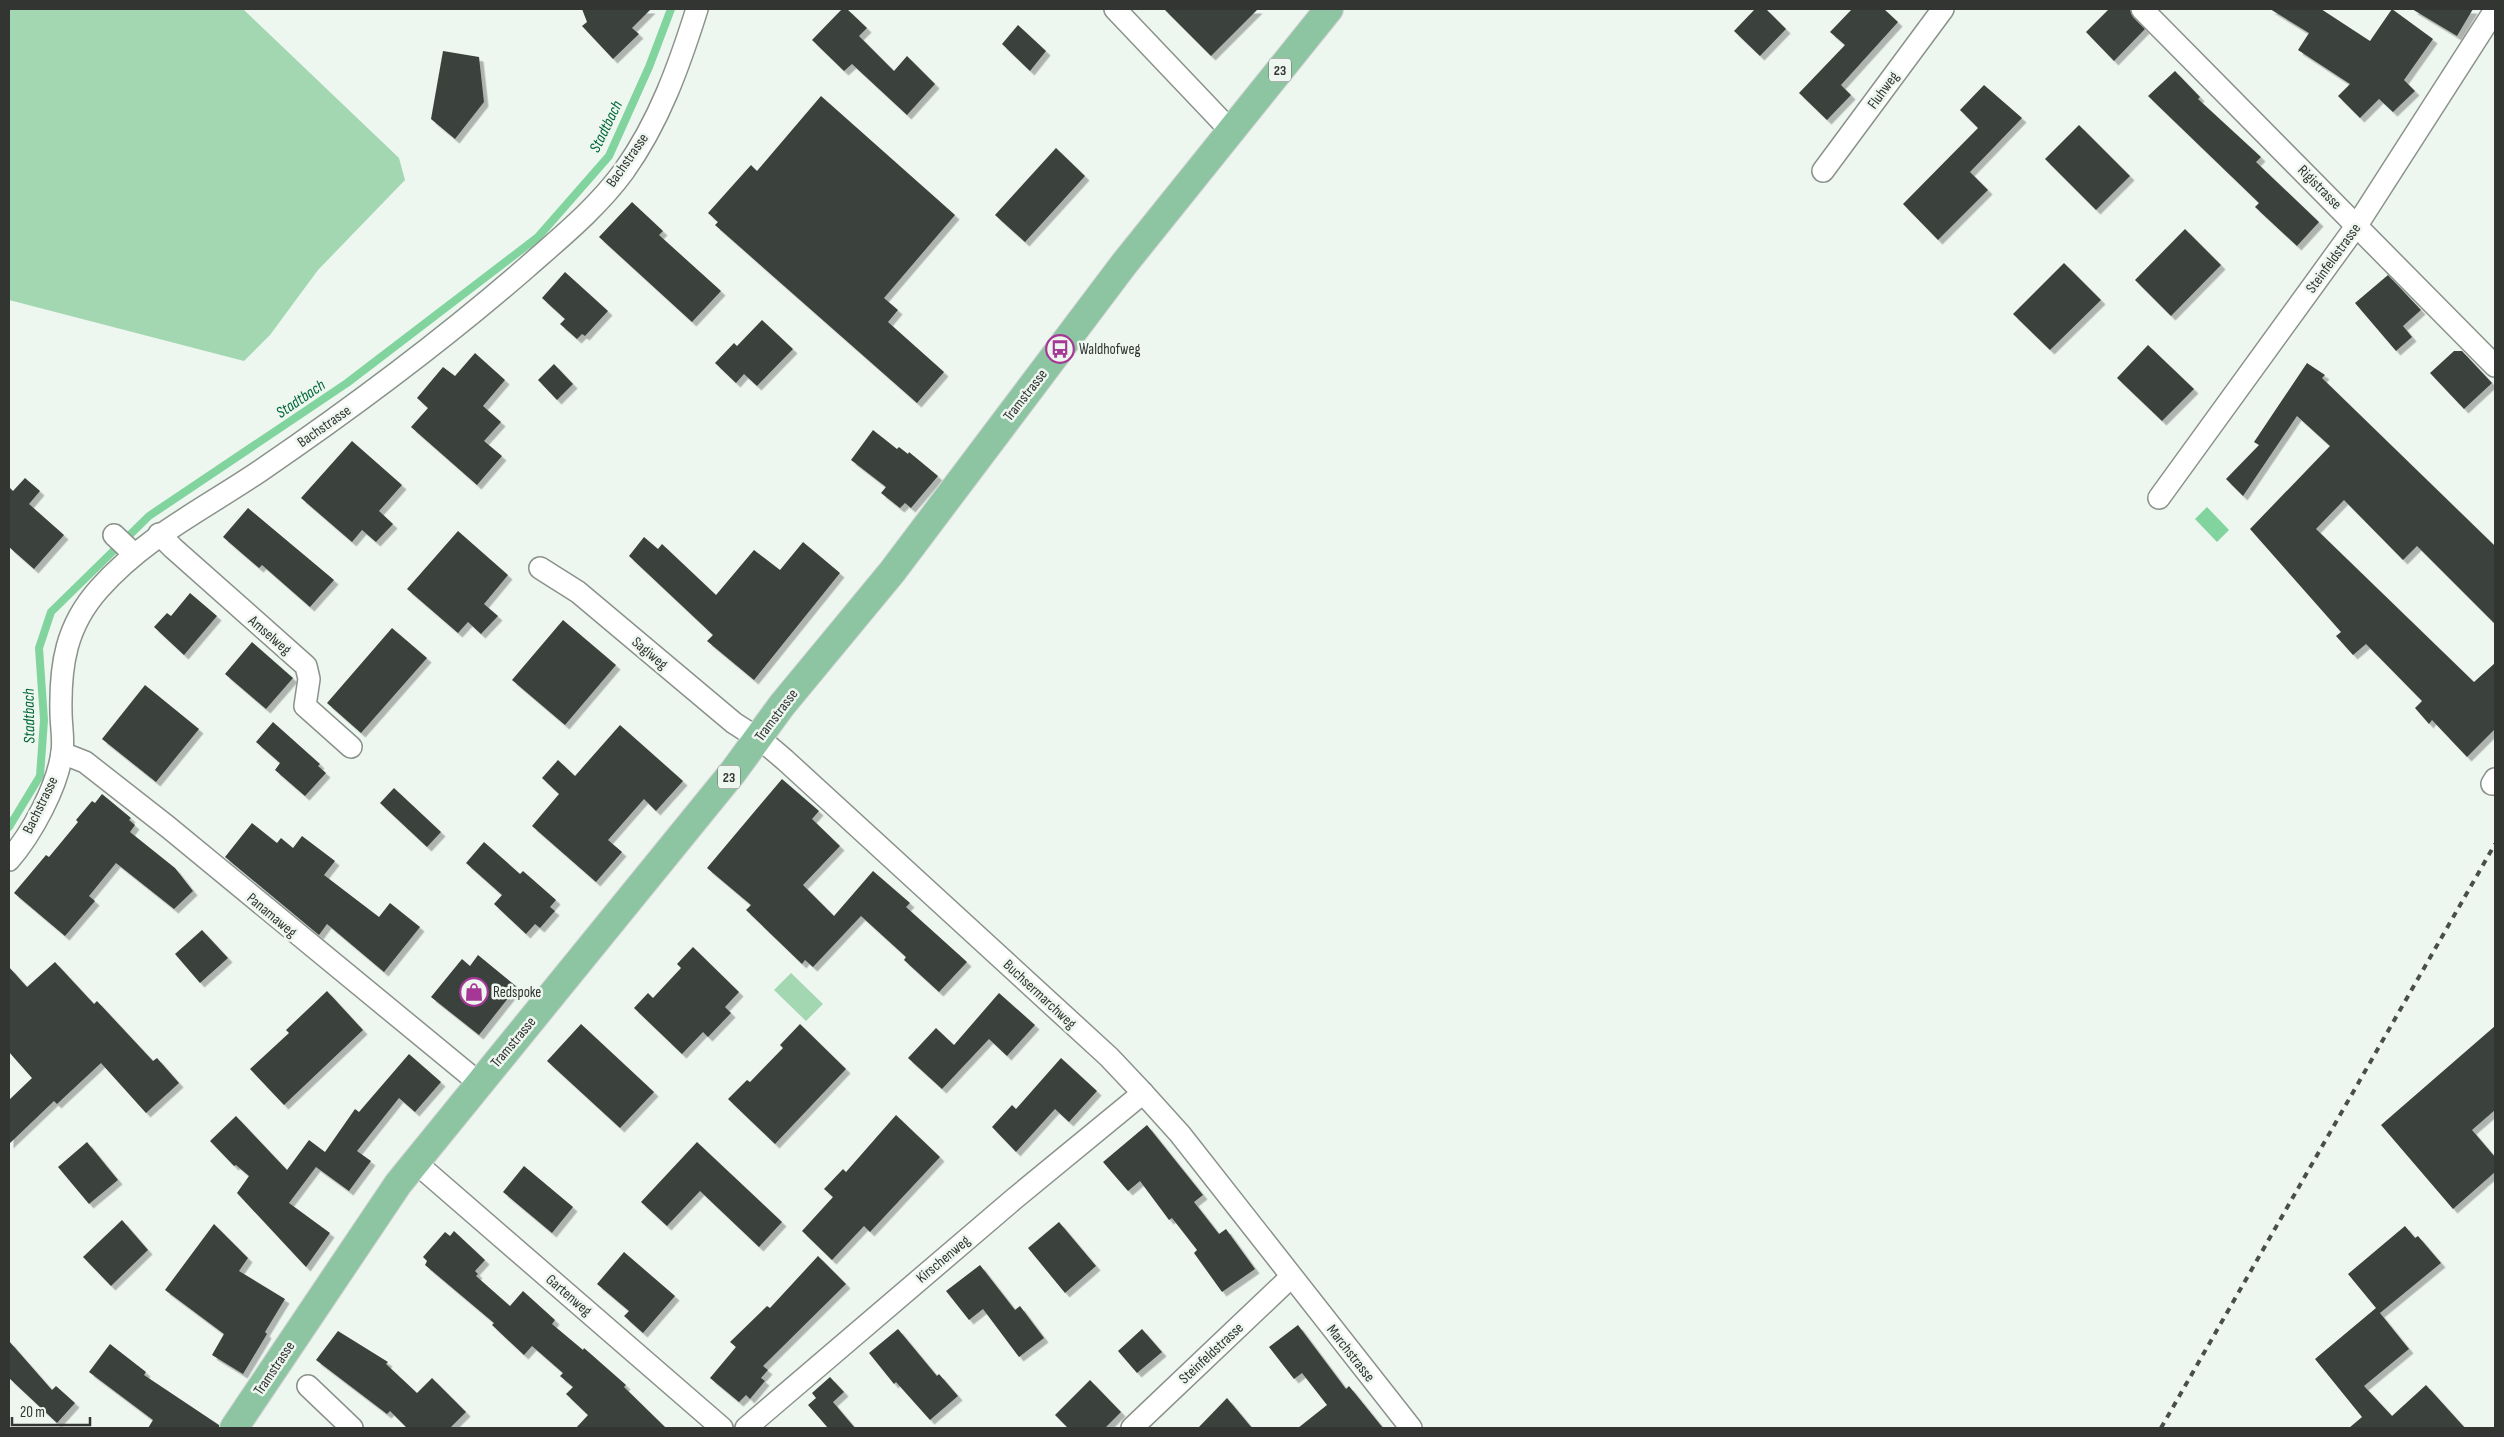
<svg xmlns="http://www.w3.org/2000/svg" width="2504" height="1437" font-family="'Sofia Sans Condensed',sans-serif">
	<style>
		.green { fill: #a3d7b2 }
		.water { fill: #82d49e }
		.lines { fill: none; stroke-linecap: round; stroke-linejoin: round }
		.stream { stroke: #82d49e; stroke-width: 8 }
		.building { fill: #3b423d; filter: url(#shadow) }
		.street-casing { stroke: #8b928c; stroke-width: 24 }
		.primary-casing { stroke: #d2d3d2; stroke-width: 30 }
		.street { stroke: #fff; stroke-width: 21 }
		.primary { stroke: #8dc5a3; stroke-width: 28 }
		.rail { stroke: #4a4e4b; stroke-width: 4; stroke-dasharray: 6 6; stroke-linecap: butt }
		.labels { text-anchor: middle; stroke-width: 5; stroke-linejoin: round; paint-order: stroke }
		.shield { fill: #eef6f0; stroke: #6a6f6b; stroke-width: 1 }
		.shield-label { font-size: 14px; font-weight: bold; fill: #323532 }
		.street-label { font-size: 15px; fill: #323532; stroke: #eef6f0 }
		.poi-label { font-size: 15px; fill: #323532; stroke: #eef6f0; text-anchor: start }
		.water-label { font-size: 16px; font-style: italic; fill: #016737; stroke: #eef6f0 }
	</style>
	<defs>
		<filter id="shadow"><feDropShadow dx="4.5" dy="4.5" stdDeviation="0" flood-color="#0004"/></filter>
	</defs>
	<rect width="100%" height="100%" fill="#eef6f0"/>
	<g class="green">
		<path d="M 9,9 L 243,9 L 399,158 L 405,180 L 318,270 L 270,335 L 244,361 L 9,300 Z"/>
		<path d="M 791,973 L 823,1004 L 806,1021 L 774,990 Z"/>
	</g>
	<path class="water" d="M 2207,507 L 2229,530 L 2217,542 L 2195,519 Z"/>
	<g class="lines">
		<path class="stream" d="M 9,827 L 40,776 L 44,720 L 39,648 L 51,612 L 149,516 L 347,383 L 538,237 L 609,156 L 649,67 L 671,9"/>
	</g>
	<g class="building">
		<path d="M 582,9 L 651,9 L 632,28 L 639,34 L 613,59 L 582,26 L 587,22 Z"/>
		<path d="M 842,9 L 847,9 L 867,28 L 859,36 L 894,71 L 907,56 L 935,84 L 907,115 L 852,64 L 844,71 L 812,40 Z"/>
		<path d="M 1164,9 L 1258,9 L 1211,56 Z"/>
		<path d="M 1755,9 L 1766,9 L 1786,29 L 1760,56 L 1734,31 Z"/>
		<path d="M 1852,9 L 1884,9 L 1898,22 L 1841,85 L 1851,95 L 1827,120 L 1799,93 L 1845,45 L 1830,32 Z"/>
		<path d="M 2109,9 L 2130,9 L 2133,17 L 2145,29 L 2114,61 L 2086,32 Z"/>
		<path d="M 2270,9 L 2321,9 L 2370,41 L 2392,9 L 2433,39 L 2404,80 L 2415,91 L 2393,112 L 2379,99 L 2360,118 L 2338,96 L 2350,84 L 2298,50 L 2309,33 Z"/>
		<path d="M 2412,9 L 2473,9 L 2457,36 Z"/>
		<path d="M 1018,25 L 1046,51 L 1030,71 L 1002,44 Z"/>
		<path d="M 443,51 L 479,57 L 484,102 L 455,139 L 431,119 Z"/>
		<path d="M 2175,71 L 2200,97 L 2198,99 L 2261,157 L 2256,162 L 2319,222 L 2297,246 L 2255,207 L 2259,203 L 2148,96 Z"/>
		<path d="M 1984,85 L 2022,118 L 1970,172 L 1988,190 L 1938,240 L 1903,204 L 1978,128 L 1960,110 Z"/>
		<path d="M 821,96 L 955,215 L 884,298 L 898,310 L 888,322 L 944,372 L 917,403 L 715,225 L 718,222 L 708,213 L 751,165 L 757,171 Z"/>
		<path d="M 2079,125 L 2130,176 L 2096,210 L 2045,159 Z"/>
		<path d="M 1056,148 L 1085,176 L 1025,242 L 995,215 Z"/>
		<path d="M 632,202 L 663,231 L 659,235 L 721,291 L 692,322 L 599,237 Z"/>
		<path d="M 2185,229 L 2221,265 L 2171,316 L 2135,280 Z"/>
		<path d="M 2064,263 L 2101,300 L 2050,350 L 2013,314 Z"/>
		<path d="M 565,272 L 608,311 L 585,336 L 582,334 L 577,339 L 560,324 L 565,319 L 542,298 Z"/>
		<path d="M 2388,275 L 2421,310 L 2403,326 L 2412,337 L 2396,351 L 2355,303 Z"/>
		<path d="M 762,320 L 793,349 L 757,386 L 744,374 L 736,383 L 715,363 L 734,343 L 737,346 Z"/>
		<path d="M 2148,345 L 2194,389 L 2162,421 L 2117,378 Z"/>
		<path d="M 2454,351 L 2462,351 L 2492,383 L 2464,409 L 2430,373 Z"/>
		<path d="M 475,353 L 505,380 L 483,406 L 501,422 L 484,441 L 502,456 L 477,485 L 411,427 L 428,408 L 417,398 L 443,367 L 455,376 Z"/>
		<path d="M 2307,363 L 2325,375 L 2322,378 L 2495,546 L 2495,624 L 2417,546 L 2403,560 L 2344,500 L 2316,529 L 2474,682 L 2495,663 L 2495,729 L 2467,757 L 2432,720 L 2429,724 L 2415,708 L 2422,701 L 2366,644 L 2353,655 L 2336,636 L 2341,632 L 2250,529 L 2330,446 L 2297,416 L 2243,496 L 2226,479 L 2259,445 L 2254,442 Z"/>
		<path d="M 554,364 L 573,384 L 557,400 L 538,380 Z"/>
		<path d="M 873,430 L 897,449 L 899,447 L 908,454 L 909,452 L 938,476 L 911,508 L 905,503 L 900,508 L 881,493 L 886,487 L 851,460 Z"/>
		<path d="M 352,441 L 402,485 L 379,511 L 393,524 L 376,542 L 362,530 L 352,542 L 301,498 Z"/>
		<path d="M 25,478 L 40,491 L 29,504 L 64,535 L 34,569 L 9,547 L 9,487 L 13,491 Z"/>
		<path d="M 248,508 L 334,580 L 310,607 L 262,565 L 259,568 L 223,537 Z"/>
		<path d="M 458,531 L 508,575 L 484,604 L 498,616 L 481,634 L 468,622 L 458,633 L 407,589 Z"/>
		<path d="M 644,537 L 658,549 L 662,544 L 716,595 L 754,550 L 780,570 L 803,542 L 840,573 L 754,680 L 707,641 L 713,635 L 629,556 Z"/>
		<path d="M 190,593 L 217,616 L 184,655 L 154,627 L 167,613 L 171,616 Z"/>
		<path d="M 563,620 L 616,665 L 565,725 L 512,680 Z"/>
		<path d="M 392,628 L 427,658 L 361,733 L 327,703 Z"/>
		<path d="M 252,642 L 293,678 L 266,709 L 225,674 Z"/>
		<path d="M 145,685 L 199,729 L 156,782 L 102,739 Z"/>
		<path d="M 273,722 L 320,764 L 318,766 L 326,773 L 305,796 L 275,770 L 280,763 L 256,742 Z"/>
		<path d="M 620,725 L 683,781 L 656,811 L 644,799 L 608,840 L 622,852 L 596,882 L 532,826 L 559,794 L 542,778 L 558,760 L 575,776 Z"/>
		<path d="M 782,779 L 819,811 L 812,819 L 840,846 L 803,885 L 834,916 L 873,871 L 910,903 L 906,907 L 967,962 L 939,992 L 904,960 L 906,957 L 861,916 L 813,967 L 805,960 L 802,964 L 746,910 L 751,905 L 707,868 Z"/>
		<path d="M 394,788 L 441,832 L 427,847 L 380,803 Z"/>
		<path d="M 102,794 L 131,818 L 129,820 L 135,825 L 130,832 L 175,868 L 193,891 L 174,909 L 116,863 L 89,896 L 95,901 L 65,936 L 14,893 L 46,855 L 49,857 L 78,822 L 76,820 L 92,801 L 95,803 Z"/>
		<path d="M 252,823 L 277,843 L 281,838 L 293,848 L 302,836 L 335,861 L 324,875 L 379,917 L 390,903 L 420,927 L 384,972 L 327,924 L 319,935 L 225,857 Z"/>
		<path d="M 484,842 L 520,874 L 523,871 L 556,900 L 550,907 L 555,911 L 540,928 L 535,924 L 526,934 L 494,904 L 502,895 L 466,863 Z"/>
		<path d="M 202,930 L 228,958 L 200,983 L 175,954 Z"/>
		<path d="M 693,947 L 739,992 L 725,1007 L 731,1013 L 708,1037 L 703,1032 L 682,1054 L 634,1008 L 648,993 L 653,998 L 681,968 L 677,964 Z"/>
		<path d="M 478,955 L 517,987 L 479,1035 L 431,997 L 462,959 L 470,966 Z"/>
		<path d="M 55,962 L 94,1004 L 97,1001 L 153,1061 L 157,1058 L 179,1083 L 146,1113 L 101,1063 L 57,1104 L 54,1101 L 9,1144 L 9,1100 L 32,1078 L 9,1052 L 9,967 L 27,987 Z"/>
		<path d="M 327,991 L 363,1030 L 284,1105 L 250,1069 L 289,1033 L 286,1030 Z"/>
		<path d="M 999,993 L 1035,1025 L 1007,1056 L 989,1039 L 942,1089 L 908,1058 L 936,1028 L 954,1045 Z"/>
		<path d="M 581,1024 L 654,1092 L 620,1128 L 547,1061 Z"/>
		<path d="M 800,1024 L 846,1069 L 775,1144 L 728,1099 L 747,1080 L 750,1082 L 783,1048 L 780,1045 Z"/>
		<path d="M 2495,1026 L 2495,1110 L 2472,1130 L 2495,1157 L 2495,1172 L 2453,1209 L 2381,1125 Z"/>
		<path d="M 409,1054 L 441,1082 L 415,1112 L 399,1098 L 357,1151 L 371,1161 L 349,1191 L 316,1167 L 289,1203 L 330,1233 L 306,1267 L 237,1193 L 249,1176 L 236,1165 L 234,1166 L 210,1141 L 236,1116 L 287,1170 L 309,1140 L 325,1152 L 355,1109 L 359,1112 Z"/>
		<path d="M 1061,1058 L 1097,1091 L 1069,1122 L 1055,1109 L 1016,1152 L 992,1127 L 1012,1105 L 1016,1109 Z"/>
		<path d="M 896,1115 L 940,1157 L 870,1232 L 864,1226 L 832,1260 L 802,1231 L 833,1197 L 824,1189 L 843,1169 L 846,1172 Z"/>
		<path d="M 1147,1125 L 1203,1195 L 1194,1202 L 1219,1234 L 1226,1229 L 1255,1269 L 1222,1292 L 1194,1253 L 1197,1250 L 1172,1218 L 1169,1220 L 1140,1181 L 1128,1191 L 1103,1162 Z"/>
		<path d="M 87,1142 L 118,1180 L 89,1204 L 58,1167 Z"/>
		<path d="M 697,1142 L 782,1222 L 759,1247 L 700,1191 L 667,1226 L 641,1202 Z"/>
		<path d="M 524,1166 L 573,1207 L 552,1233 L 503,1192 Z"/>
		<path d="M 122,1220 L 148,1250 L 111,1286 L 83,1257 Z"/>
		<path d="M 1059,1222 L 1096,1266 L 1065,1293 L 1028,1248 Z"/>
		<path d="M 214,1224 L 248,1258 L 239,1271 L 285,1299 L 265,1332 L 267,1334 L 243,1374 L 212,1355 L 224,1334 L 165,1290 Z"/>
		<path d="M 2405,1226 L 2415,1238 L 2418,1236 L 2441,1263 L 2380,1313 L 2409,1349 L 2364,1386 L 2392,1416 L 2426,1385 L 2465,1428 L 2349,1428 L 2362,1417 L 2315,1359 L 2376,1308 L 2348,1274 Z"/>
		<path d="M 454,1231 L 485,1260 L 475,1271 L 478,1274 L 476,1276 L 510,1306 L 523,1291 L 555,1320 L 552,1324 L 583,1350 L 584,1348 L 626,1385 L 624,1387 L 666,1428 L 576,1428 L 588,1415 L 566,1394 L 573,1387 L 560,1376 L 563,1373 L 532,1346 L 524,1355 L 492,1325 L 494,1323 L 425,1265 L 427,1261 L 423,1257 L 445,1232 L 450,1236 Z"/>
		<path d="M 624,1252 L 675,1296 L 643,1333 L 624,1316 L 629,1311 L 597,1284 Z"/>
		<path d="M 818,1256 L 846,1284 L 763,1366 L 768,1370 L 761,1378 L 765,1381 L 750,1399 L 746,1395 L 739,1402 L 710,1378 L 736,1347 L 730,1342 L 767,1306 L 770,1308 Z"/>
		<path d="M 980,1265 L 1015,1310 L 1020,1306 L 1044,1338 L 1019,1357 L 983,1309 L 969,1320 L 946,1291 Z"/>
		<path d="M 1298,1325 L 1346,1389 L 1349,1386 L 1383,1428 L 1298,1428 L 1327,1405 L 1302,1373 L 1294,1379 L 1269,1347 Z"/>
		<path d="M 898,1329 L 937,1376 L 939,1374 L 958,1396 L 930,1420 L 896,1382 L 894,1384 L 869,1353 Z"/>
		<path d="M 1142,1329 L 1162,1352 L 1137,1373 L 1118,1351 Z"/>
		<path d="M 338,1331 L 388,1362 L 386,1364 L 417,1393 L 432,1378 L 466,1412 L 450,1428 L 407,1428 L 390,1411 L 387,1414 L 316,1360 Z"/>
		<path d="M 9,1341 L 52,1390 L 56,1386 L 75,1403 L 57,1423 L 9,1378 Z"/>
		<path d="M 110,1344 L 146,1372 L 144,1375 L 219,1425 L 219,1428 L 148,1428 L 153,1420 L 89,1372 Z"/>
		<path d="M 830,1377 L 844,1392 L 833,1402 L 855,1428 L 828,1428 L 808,1405 L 816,1398 L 812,1393 Z"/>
		<path d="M 1090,1380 L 1121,1412 L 1105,1428 L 1068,1428 L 1055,1415 Z"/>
		<path d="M 1227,1398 L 1252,1428 L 1198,1428 Z"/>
	</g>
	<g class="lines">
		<defs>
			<g id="street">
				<path d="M 1115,9 L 1230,130"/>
				<path d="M 2142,9 L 2495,366"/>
				<path d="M 1823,171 L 1943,9"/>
				<path d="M 2159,498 L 2357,225 L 2495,10"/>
				<path d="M 159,534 L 173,548 L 306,666 L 309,679 L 305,706 L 351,747"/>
				<path d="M 114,535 L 134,554"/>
				<path d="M 540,568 L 578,592 L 734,723 L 765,743 L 785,760 L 1109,1057 L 1143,1093 L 1180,1134 L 1411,1428"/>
				<path d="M 62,753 L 85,762 L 168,827 L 479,1083"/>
				<path d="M 2492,784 L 2495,779"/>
				<path d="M 9,860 C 31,835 58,786 62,752 C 64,740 61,725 61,712 C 60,665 66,626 99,589 C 145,537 204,509 260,471 C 352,408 442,341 526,268 C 560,238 597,208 624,171 C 659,122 679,66 697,9"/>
				<path d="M 415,1162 L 722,1428"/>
				<path d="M 308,1386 L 352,1428"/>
				<path d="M 746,1428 L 1014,1199 L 1143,1093"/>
				<path d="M 1132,1428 L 1291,1277"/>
			</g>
			<path id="primary" d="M 234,1428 L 398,1184 L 733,772 L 782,705 L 892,572 L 1124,264 L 1329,9"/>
		</defs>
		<use href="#street" class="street-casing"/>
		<use href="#primary" class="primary-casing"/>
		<use href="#street" class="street"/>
		<use href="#primary" class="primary"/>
		<path class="rail" d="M 2161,1428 L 2495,844"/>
	</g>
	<defs>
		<symbol id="bus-ring" viewBox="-11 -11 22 22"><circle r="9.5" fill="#eef6f0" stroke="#a63796" stroke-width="1.5"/><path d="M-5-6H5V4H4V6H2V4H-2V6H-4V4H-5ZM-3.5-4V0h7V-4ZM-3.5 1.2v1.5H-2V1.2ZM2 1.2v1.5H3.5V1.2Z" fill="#a63796"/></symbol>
		<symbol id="shop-ring" viewBox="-11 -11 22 22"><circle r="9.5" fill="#eef6f0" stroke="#a63796" stroke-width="1.5"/><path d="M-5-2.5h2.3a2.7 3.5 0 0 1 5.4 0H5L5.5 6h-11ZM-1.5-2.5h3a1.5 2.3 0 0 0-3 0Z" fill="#a63796"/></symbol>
	</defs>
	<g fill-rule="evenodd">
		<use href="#bus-ring" x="1044" y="333" width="32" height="32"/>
		<use href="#shop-ring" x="458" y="976" width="32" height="32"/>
	</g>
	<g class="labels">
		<g class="shield">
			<rect x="1269" y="58.5" width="22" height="23" rx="4"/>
			<rect x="718" y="765.5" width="22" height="23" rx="4"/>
		</g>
		<g class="shield-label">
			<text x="1280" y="75">23</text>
			<text x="729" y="782">23</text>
		</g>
		<g class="street-label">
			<text transform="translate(1883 90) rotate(-54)" y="5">Fluhweg</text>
			<text transform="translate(627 160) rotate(-55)" y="5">Bachstrasse</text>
			<text transform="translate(2320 187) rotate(45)" y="5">Rigistrasse</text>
			<text transform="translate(2333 258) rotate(-54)" y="5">Steinfeldstrasse</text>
			<text transform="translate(1025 395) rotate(-52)" y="5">Tramstrasse</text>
			<text transform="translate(324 426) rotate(-35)" y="5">Bachstrasse</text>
			<text transform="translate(270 635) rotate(41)" y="5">Amselweg</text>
			<text transform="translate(650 653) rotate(40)" y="5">Sagiweg</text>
			<text transform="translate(776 715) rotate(-53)" y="5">Tramstrasse</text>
			<text transform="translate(40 805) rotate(-64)" y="5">Bachstrasse</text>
			<text transform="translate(272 915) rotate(40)" y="5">Panamaweg</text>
			<text transform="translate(1040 994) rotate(43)" y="5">Buchsermarchweg</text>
			<text transform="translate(513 1042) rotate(-50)" y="5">Tramstrasse</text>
			<text transform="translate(943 1259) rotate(-40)" y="5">Kirschenweg</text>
			<text transform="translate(569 1295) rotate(41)" y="5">Gartenweg</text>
			<text transform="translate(1211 1353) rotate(-43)" y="5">Steinfeldstrasse</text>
			<text transform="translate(1351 1353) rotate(52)" y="5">Marchstrasse</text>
			<text transform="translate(274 1368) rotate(-56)" y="5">Tramstrasse</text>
		</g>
		<g class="poi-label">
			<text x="1079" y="354">Waldhofweg</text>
			<text x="493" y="997">Redspoke</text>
		</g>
		<g class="water-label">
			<text transform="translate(605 126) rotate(-64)" y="6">Stadtbach</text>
			<text transform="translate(300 398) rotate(-34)" y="6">Stadtbach</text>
			<text transform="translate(28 716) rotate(-91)" y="6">Stadtbach</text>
		</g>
	</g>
	<rect width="2504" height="1437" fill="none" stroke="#323532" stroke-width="20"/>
	<path d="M12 1417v8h78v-8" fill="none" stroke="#323532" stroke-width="2.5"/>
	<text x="20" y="1417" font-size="15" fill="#323532" stroke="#eef6f0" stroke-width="4" paint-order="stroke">20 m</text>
</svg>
